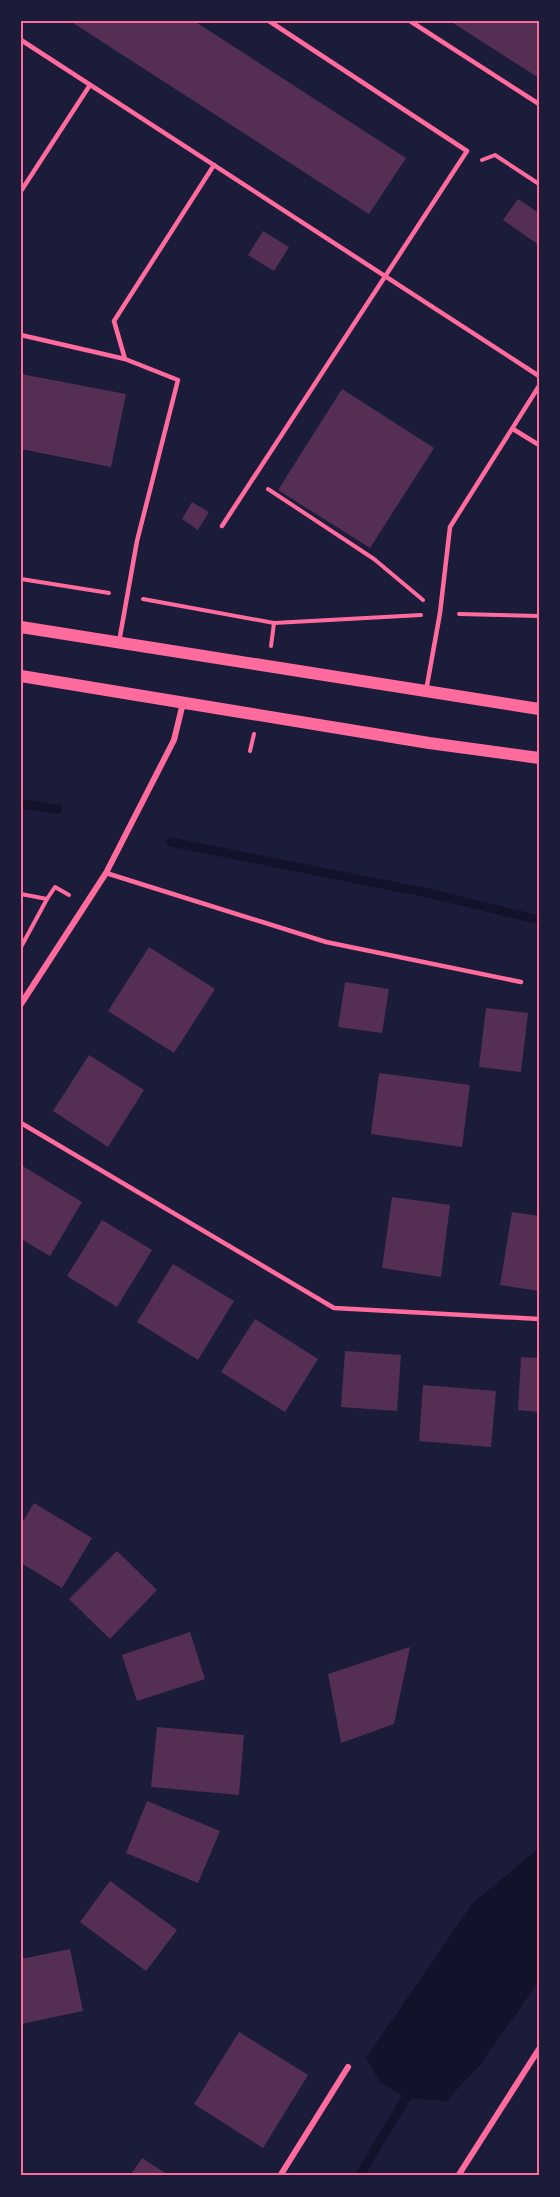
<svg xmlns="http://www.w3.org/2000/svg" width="560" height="2197" font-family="'Source Sans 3',sans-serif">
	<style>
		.water { fill: #12122b }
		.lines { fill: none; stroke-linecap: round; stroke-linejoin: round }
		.stream { stroke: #12122b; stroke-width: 9 }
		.building { fill: #542f53 }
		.path { stroke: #ff6b9d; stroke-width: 4 }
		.service { stroke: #ff6b9d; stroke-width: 4.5 }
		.minor { stroke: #ff6b9d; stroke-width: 6 }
		.secondary { stroke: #ff6b9d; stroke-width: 12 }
		.neatline { fill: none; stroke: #ff6b9d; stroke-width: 2 }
	</style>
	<rect width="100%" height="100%" fill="#1b1b3a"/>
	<path class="water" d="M 539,1848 L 539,1981 L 479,2066 L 446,2101 L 406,2098 L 379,2081 L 366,2058 L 472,1904 Z"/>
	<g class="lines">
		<g class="stream">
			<path d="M 21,804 L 58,809"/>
			<path d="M 171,842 L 428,893 L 539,920"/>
			<path d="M 359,2176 L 406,2098"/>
		</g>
	</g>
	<g class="building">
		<path d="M 70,21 L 194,21 L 406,158 L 369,214 Z"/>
		<path d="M 450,21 L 539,21 L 539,78 Z"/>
		<path d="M 518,199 L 539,213 L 539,245 L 503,220 Z"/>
		<path d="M 263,231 L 289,247 L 274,271 L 248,255 Z"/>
		<path d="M 21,374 L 126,394 L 111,467 L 21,449 Z"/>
		<path d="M 342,389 L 434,448 L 370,548 L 278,490 Z"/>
		<path d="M 192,502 L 209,512 L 198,530 L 182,519 Z"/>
		<path d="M 149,947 L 215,989 L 174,1053 L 108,1011 Z"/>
		<path d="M 345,982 L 389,989 L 382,1033 L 338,1027 Z"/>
		<path d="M 486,1008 L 528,1013 L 521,1072 L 479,1067 Z"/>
		<path d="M 89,1055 L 144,1090 L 108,1147 L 53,1111 Z"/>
		<path d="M 379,1073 L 470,1085 L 462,1147 L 371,1134 Z"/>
		<path d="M 21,1165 L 82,1202 L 50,1256 L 21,1239 Z"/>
		<path d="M 392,1197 L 450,1205 L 441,1277 L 382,1268 Z"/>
		<path d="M 512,1212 L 539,1216 L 539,1291 L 500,1285 Z"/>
		<path d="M 102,1220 L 152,1250 L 117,1307 L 67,1276 Z"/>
		<path d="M 173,1264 L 234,1301 L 198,1360 L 137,1322 Z"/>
		<path d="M 255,1319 L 318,1359 L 285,1412 L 221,1372 Z"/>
		<path d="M 345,1351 L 401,1355 L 397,1411 L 341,1407 Z"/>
		<path d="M 521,1357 L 539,1358 L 539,1412 L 518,1410 Z"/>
		<path d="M 423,1385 L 496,1391 L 491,1447 L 419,1441 Z"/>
		<path d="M 34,1503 L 92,1538 L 62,1588 L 21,1563 L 21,1525 Z"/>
		<path d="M 117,1551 L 157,1590 L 110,1639 L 69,1599 Z"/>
		<path d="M 190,1632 L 205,1679 L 137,1701 L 122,1655 Z"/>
		<path d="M 410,1647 L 394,1724 L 341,1743 L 328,1674 Z"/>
		<path d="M 157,1727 L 244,1735 L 239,1795 L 151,1787 Z"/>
		<path d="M 147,1801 L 220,1831 L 198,1883 L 126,1853 Z"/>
		<path d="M 110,1881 L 177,1930 L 146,1971 L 80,1922 Z"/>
		<path d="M 70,1949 L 83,2011 L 21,2024 L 21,1959 Z"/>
		<path d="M 239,2032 L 308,2075 L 263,2148 L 194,2104 Z"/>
		<path d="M 142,2158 L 170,2176 L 130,2176 Z"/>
	</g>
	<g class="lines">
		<g class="path">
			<path d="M 482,160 L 495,155 L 539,184"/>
			<path d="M 268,489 L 374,559 L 423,600"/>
			<path d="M 21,579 L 109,593"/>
			<path d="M 143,599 L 274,623 L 421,615"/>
			<path d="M 459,614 L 539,616"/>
			<path d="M 271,646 L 274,623"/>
			<path d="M 250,751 L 254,734"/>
			<path d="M 21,894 L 47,899 L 55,887 L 69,895"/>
			<path d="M 21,947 L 47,899"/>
		</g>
		<g class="service">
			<path d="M 410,21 L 539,104"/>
			<path d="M 21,40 L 539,376"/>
			<path d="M 21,191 L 90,85"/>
			<path d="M 21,335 L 125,359 L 178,380 L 137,541 L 119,642"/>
			<path d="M 125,359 L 114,321 L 214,165"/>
			<path d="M 513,429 L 539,445"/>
			<path d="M 222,526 L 467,151 L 269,21"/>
			<path d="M 426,691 L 440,613 L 450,527 L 539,386"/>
			<path d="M 106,873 L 326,942 L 521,982"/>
			<path d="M 21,1123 L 334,1308 L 539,1319"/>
		</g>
		<g class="minor">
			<path d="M 21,1004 L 106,873 L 174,740 L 183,703"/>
			<path d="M 280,2176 L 348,2067"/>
			<path d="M 458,2176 L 539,2049"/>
		</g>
		<g class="secondary">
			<path d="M 21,627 L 539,709"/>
			<path d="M 21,676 L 429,743 L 539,758"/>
		</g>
	</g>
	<rect width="560" height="2197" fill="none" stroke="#1b1b3a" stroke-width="45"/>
	<rect x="22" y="22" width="516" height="2152" class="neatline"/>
</svg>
